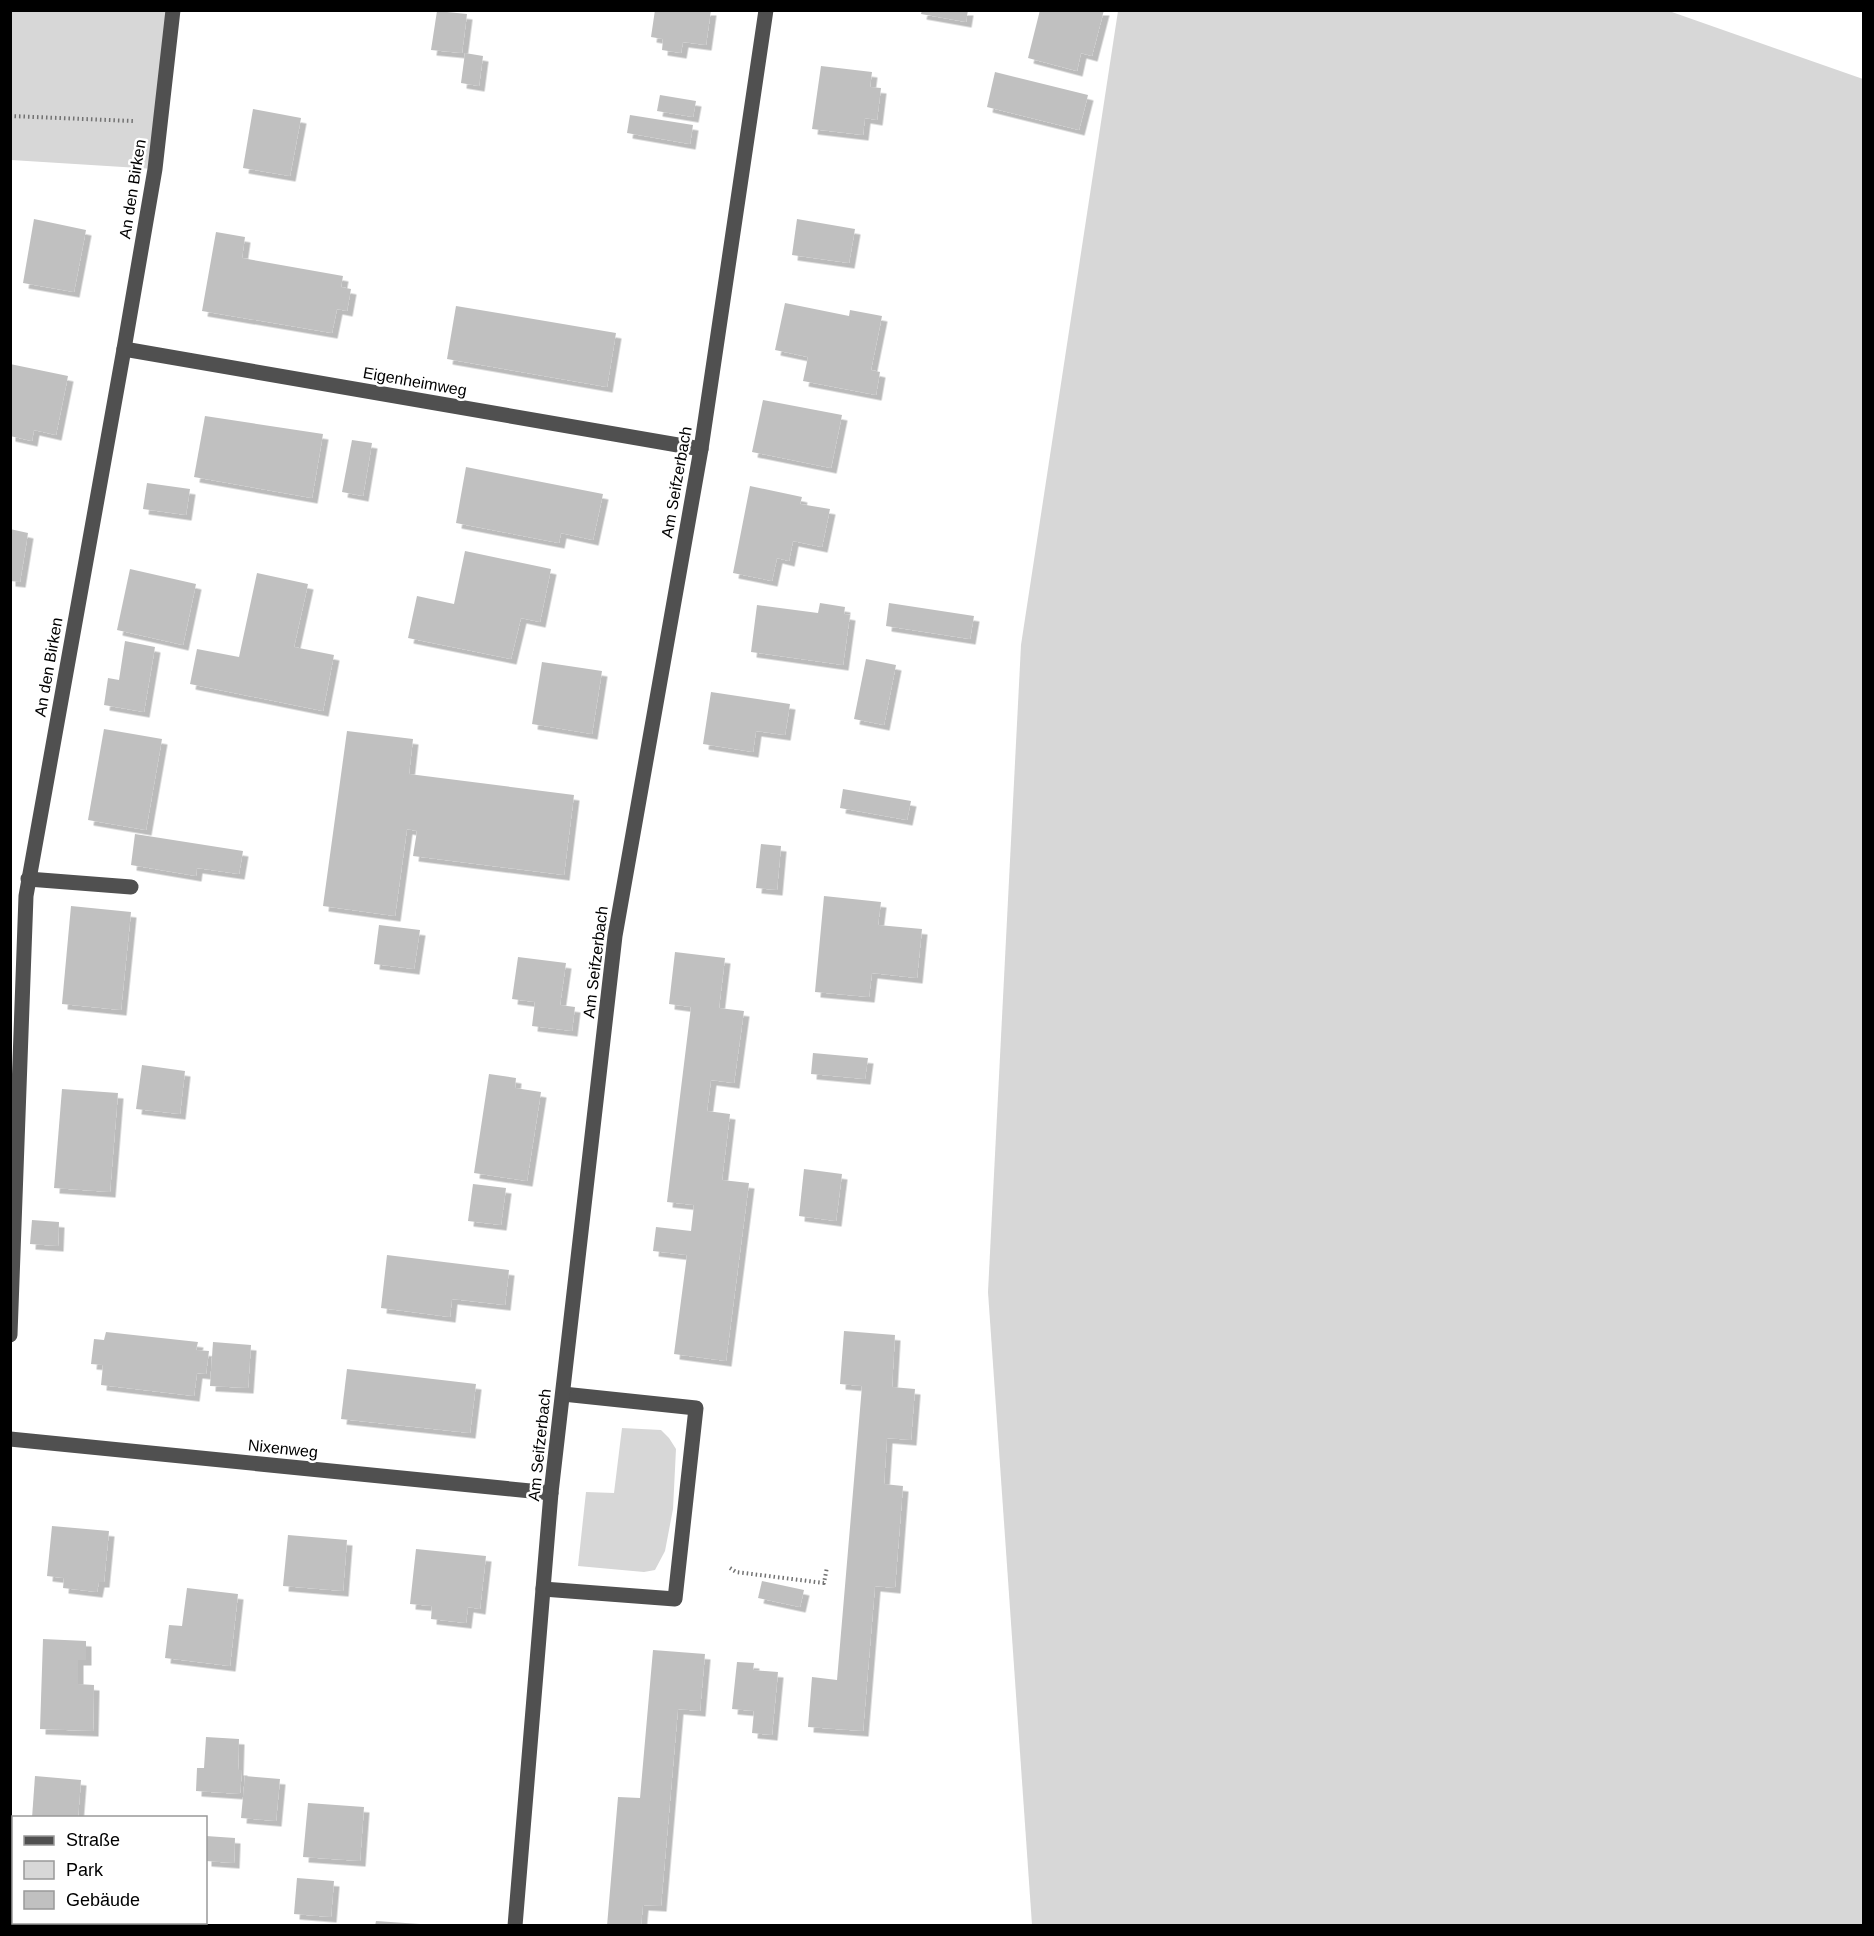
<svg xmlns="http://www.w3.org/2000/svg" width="1874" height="1936" font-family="Helvetica,sans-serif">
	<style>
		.green { fill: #d7d7d7 }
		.building { fill: #c0c0c0; filter: url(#shadow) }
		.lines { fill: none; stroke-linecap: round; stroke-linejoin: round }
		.path { stroke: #727272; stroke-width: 4; stroke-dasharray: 1.5 3; stroke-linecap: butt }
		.minor { stroke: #505050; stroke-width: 15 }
		.labels { text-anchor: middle; stroke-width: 5; stroke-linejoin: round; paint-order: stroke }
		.street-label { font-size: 16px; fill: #000; stroke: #fff }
	</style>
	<defs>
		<filter id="shadow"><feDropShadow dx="5.5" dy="5.5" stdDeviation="0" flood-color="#0004"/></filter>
	</defs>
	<rect width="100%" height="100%" fill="#fff"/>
	<g class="green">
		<path d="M 10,11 L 173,11 L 155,169 L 11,160 Z"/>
		<path d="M 1118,11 L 1669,11 L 1863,79 L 1863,1925 L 1032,1925 L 988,1292 L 1021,645 Z"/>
		<path d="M 622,1428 L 661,1430 L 669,1438 L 676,1449 L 673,1509 L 665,1551 L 655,1570 L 644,1572 L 578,1566 L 586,1492 L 614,1493 Z"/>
	</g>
	<g class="building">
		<path d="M 655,10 L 711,10 L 706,45 L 683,42 L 681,53 L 662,50 L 663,39 L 651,37 Z"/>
		<path d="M 922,10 L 968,10 L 966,22 L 921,14 Z"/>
		<path d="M 1040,10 L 1104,10 L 1092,56 L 1081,53 L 1077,71 L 1028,58 Z"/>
		<path d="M 437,11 L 467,14 L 462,53 L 431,50 Z"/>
		<path d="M 465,53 L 483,56 L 479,86 L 461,83 Z"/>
		<path d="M 821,66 L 872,72 L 870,87 L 881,88 L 877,120 L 865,118 L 863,135 L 812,129 Z"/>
		<path d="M 995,72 L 1088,95 L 1079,130 L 987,107 Z"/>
		<path d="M 660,95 L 696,101 L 693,117 L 657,111 Z"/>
		<path d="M 253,109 L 301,118 L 290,176 L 243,168 Z"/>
		<path d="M 630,115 L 693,125 L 690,144 L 627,133 Z"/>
		<path d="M 34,219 L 86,230 L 74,292 L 23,283 Z"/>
		<path d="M 797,219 L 855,229 L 849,263 L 792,255 Z"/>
		<path d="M 216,232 L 245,237 L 242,258 L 343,276 L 341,287 L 351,289 L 347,311 L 337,309 L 332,333 L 202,311 Z"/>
		<path d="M 785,303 L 849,316 L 850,310 L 882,316 L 871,370 L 880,372 L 876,395 L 803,381 L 808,357 L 775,350 Z"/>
		<path d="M 456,306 L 616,333 L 607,387 L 447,359 Z"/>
		<path d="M 10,364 L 68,376 L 56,435 L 34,430 L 32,441 L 10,436 Z"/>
		<path d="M 763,400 L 842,415 L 831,468 L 752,452 Z"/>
		<path d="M 205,416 L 323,434 L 312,498 L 194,477 Z"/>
		<path d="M 352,440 L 372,443 L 363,496 L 342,492 Z"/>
		<path d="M 466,467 L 603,494 L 593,540 L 561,533 L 559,543 L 456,523 Z"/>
		<path d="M 147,483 L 190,489 L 186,515 L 143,509 Z"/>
		<path d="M 750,486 L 802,497 L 800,504 L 830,509 L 822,547 L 793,541 L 789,561 L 777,558 L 772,581 L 733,573 Z"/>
		<path d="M 10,529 L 28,533 L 20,582 L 10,581 Z"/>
		<path d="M 465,551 L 551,569 L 540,622 L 521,618 L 511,659 L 408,638 L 417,596 L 454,604 Z"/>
		<path d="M 130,569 L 196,584 L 183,645 L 117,630 Z"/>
		<path d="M 257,573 L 308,584 L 294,647 L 334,655 L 323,711 L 190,684 L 197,649 L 239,657 Z"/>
		<path d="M 820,603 L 845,607 L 844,614 L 850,615 L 843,665 L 751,652 L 757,605 L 818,613 Z"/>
		<path d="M 889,603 L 974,616 L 970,639 L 886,626 Z"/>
		<path d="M 125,641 L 155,647 L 144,712 L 104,705 L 108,678 L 119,680 Z"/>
		<path d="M 866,659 L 896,665 L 884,725 L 854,719 Z"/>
		<path d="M 542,662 L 602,671 L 592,734 L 532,724 Z"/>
		<path d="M 711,692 L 790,704 L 785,735 L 756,731 L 753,752 L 703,744 Z"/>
		<path d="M 104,729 L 162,739 L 146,830 L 88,820 Z"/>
		<path d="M 347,731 L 413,739 L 409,774 L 574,795 L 564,875 L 413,856 L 417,831 L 407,829 L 395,916 L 323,906 Z"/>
		<path d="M 843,789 L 911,801 L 907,820 L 840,808 Z"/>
		<path d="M 135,834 L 243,851 L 239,874 L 197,868 L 196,876 L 131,865 Z"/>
		<path d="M 761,844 L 781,846 L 777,890 L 756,888 Z"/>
		<path d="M 824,896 L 881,902 L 878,925 L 922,929 L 917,978 L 872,973 L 869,997 L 815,992 Z"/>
		<path d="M 71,906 L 131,912 L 121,1010 L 62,1004 Z"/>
		<path d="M 379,925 L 420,930 L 414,969 L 374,964 Z"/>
		<path d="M 675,952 L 725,958 L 719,1008 L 744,1011 L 734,1083 L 711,1080 L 707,1111 L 730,1114 L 722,1180 L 749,1183 L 726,1361 L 674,1354 L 687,1255 L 653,1251 L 656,1227 L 691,1231 L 694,1205 L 667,1202 L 691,1007 L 669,1004 Z"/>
		<path d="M 518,957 L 566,963 L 560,1005 L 575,1007 L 572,1031 L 532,1026 L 535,1002 L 512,999 Z"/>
		<path d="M 813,1053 L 868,1058 L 865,1079 L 811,1074 Z"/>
		<path d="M 142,1065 L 185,1071 L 180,1114 L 136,1109 Z"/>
		<path d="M 489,1074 L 516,1078 L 515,1088 L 541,1092 L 527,1181 L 474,1173 Z"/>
		<path d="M 62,1089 L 118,1093 L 110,1192 L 54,1188 Z"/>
		<path d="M 804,1169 L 842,1174 L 836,1221 L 799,1216 Z"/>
		<path d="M 473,1184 L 506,1188 L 501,1225 L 468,1221 Z"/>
		<path d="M 32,1220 L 59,1222 L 58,1246 L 30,1244 Z"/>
		<path d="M 387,1255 L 509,1270 L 505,1305 L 452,1299 L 450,1317 L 381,1308 Z"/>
		<path d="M 844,1331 L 895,1335 L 892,1387 L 915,1389 L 911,1440 L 887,1438 L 884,1484 L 903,1486 L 895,1588 L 875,1586 L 863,1731 L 808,1727 L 812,1677 L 837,1680 L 862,1386 L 840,1384 Z"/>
		<path d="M 106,1332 L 198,1342 L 196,1350 L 209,1351 L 206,1374 L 197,1373 L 194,1396 L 101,1385 L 103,1365 L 91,1364 L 94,1339 L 104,1340 Z"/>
		<path d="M 213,1342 L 251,1345 L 248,1388 L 210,1386 Z"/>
		<path d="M 347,1369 L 476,1384 L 470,1433 L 341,1419 Z"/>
		<path d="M 52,1526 L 109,1531 L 104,1582 L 99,1582 L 97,1592 L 63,1588 L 64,1578 L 47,1576 Z"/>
		<path d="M 288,1535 L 347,1540 L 343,1591 L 283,1586 Z"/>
		<path d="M 416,1549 L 486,1556 L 480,1609 L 468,1607 L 466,1623 L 431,1619 L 432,1606 L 410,1604 Z"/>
		<path d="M 762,1581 L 804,1590 L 800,1607 L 758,1598 Z"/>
		<path d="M 187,1588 L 238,1594 L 230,1666 L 165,1658 L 169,1625 L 182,1626 Z"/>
		<path d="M 43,1639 L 86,1641 L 86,1660 L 78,1660 L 78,1684 L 94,1685 L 93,1731 L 40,1729 Z"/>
		<path d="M 653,1650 L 705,1654 L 700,1711 L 678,1709 L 661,1906 L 643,1905 L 641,1926 L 607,1926 L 618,1797 L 640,1798 Z"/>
		<path d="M 737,1662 L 754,1663 L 753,1670 L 778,1672 L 772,1735 L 752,1733 L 754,1711 L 732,1709 Z"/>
		<path d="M 206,1737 L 239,1739 L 238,1770 L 242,1770 L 240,1794 L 196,1791 L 197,1768 L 204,1768 Z"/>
		<path d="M 35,1776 L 81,1780 L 78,1818 L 32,1818 Z"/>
		<path d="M 245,1776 L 280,1779 L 276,1821 L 241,1818 Z"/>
		<path d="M 308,1803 L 364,1807 L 360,1861 L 303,1857 Z"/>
		<path d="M 206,1836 L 235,1838 L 234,1863 L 206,1861 Z"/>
		<path d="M 297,1878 L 334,1881 L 331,1917 L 294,1914 Z"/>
		<path d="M 376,1921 L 420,1924 L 420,1926 L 375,1926 Z"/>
		<path d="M 150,1923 L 203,1923 L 203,1926 L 149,1926 Z"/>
	</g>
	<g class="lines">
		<g class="path">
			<path d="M 10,116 L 133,121"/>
			<path d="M 730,1568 L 736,1572 L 824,1583 L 827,1567"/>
		</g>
		<g class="minor">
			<path d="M 124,349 L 701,449"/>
			<path d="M 28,879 L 131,887"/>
			<path d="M 10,1335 L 26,896 L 124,349 L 155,169 L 173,10"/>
			<path d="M 10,1439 L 551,1493"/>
			<path d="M 543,1589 L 675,1599 L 696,1408 L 563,1394"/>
			<path d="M 515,1926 L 551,1493 L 615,936 L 701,449 L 766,10"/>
		</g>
	</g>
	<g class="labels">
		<g class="street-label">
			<text transform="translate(132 189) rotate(-81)" y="6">An den Birken</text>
			<text transform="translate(415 381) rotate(10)" y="6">Eigenheimweg</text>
			<text transform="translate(676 482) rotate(-80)" y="6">Am Seifzerbach</text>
			<text transform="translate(48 667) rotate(-80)" y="6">An den Birken</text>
			<text transform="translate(595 962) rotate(-83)" y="6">Am Seifzerbach</text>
			<text transform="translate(539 1445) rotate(-84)" y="6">Am Seifzerbach</text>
			<text transform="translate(283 1448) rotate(6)" y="6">Nixenweg</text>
		</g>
	</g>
	<rect width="1874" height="1936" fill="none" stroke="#000000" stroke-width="24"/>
	<rect x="12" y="1816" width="195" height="108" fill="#ffffff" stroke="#999999" stroke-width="1.5"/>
	<rect x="24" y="1836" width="30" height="9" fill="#505050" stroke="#999999" stroke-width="1.5"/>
	<text x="66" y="1846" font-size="18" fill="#000000">Straße</text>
	<rect x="24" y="1861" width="30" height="18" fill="#d7d7d7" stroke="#999999" stroke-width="1.5"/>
	<text x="66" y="1876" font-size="18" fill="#000000">Park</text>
	<rect x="24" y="1891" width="30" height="18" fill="#c0c0c0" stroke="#999999" stroke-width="1.5"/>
	<text x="66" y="1906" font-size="18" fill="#000000">Gebäude</text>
</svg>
